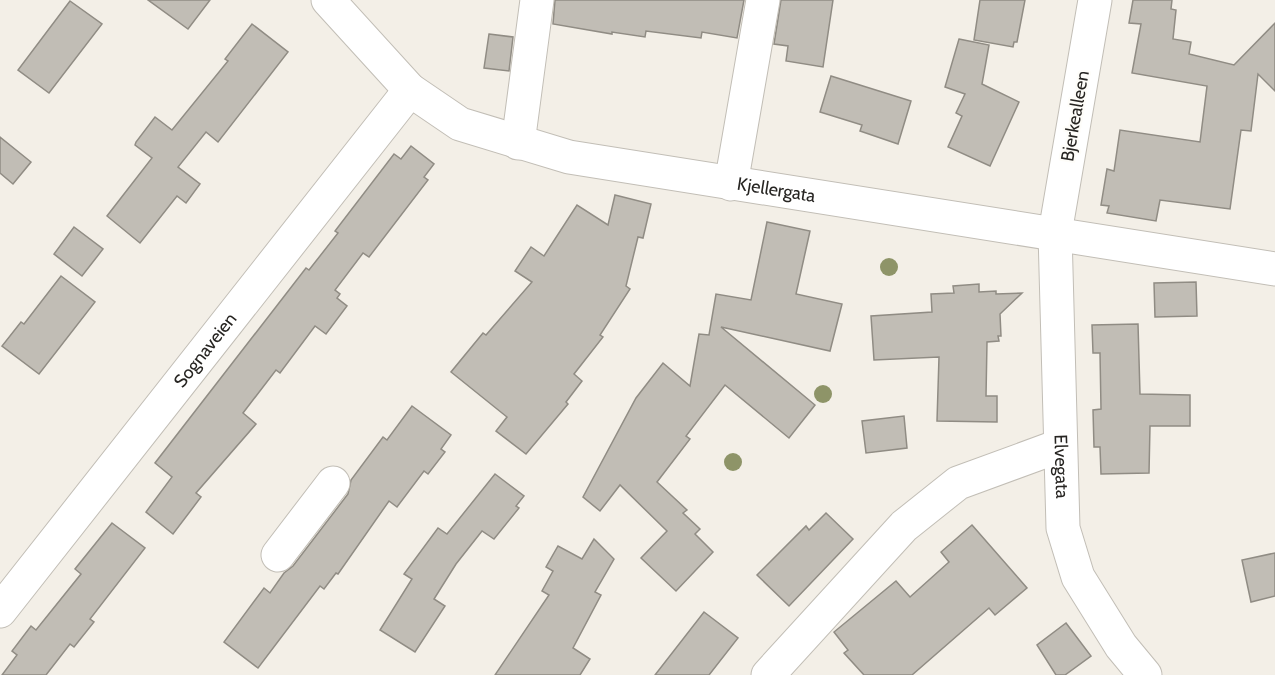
<svg xmlns="http://www.w3.org/2000/svg" width="1275" height="675" font-family="Cabin,sans-serif">
	<style>
		.building { fill: #c1bdb5; stroke: #908c84; stroke-width: 1.5 }
		.lines { fill: none; stroke-linecap: round; stroke-linejoin: round }
		.minor-casing { stroke: #c2beb6; stroke-width: 35 }
		.minor { stroke: #fff; stroke-width: 33 }
		.tree { fill: #8e9468 }
		.labels { text-anchor: middle; stroke-width: 4.5; stroke-linejoin: round; paint-order: stroke }
		.street-label { font-size: 18px; fill: #272522; stroke: #fefdf9 }
	</style>
	<rect width="100%" height="100%" fill="#f3efe7"/>
	<g class="building">
		<path d="M 148,0 L 210,0 L 188,29 Z"/>
		<path d="M 555,0 L 744,0 L 737,38 L 702,32 L 701,38 L 646,31 L 645,37 L 612,32 L 612,34 L 553,24 Z"/>
		<path d="M 781,0 L 833,0 L 823,67 L 786,61 L 788,46 L 774,44 Z"/>
		<path d="M 980,0 L 1025,0 L 1017,42 L 1014,42 L 1013,47 L 974,40 Z"/>
		<path d="M 1133,0 L 1172,0 L 1171,9 L 1176,10 L 1173,39 L 1191,42 L 1189,54 L 1234,65 L 1275,23 L 1275,91 L 1258,74 L 1251,131 L 1241,130 L 1230,209 L 1160,200 L 1156,221 L 1107,213 L 1109,206 L 1101,205 L 1107,169 L 1114,171 L 1120,130 L 1200,142 L 1207,86 L 1132,73 L 1141,24 L 1129,23 Z"/>
		<path d="M 70,1 L 102,24 L 49,93 L 18,70 Z"/>
		<path d="M 252,24 L 288,52 L 218,142 L 206,132 L 178,167 L 200,184 L 186,203 L 177,196 L 140,243 L 107,216 L 152,158 L 135,145 L 136,142 L 155,117 L 172,130 L 228,61 L 225,59 Z"/>
		<path d="M 489,34 L 513,37 L 509,71 L 484,68 Z"/>
		<path d="M 959,39 L 989,45 L 982,84 L 1019,102 L 990,166 L 948,147 L 962,116 L 956,113 L 965,94 L 945,87 Z"/>
		<path d="M 831,76 L 911,101 L 898,144 L 860,131 L 862,125 L 820,112 Z"/>
		<path d="M 0,137 L 31,162 L 13,184 L 0,173 Z"/>
		<path d="M 411,146 L 434,164 L 424,177 L 428,180 L 369,257 L 363,253 L 335,290 L 340,294 L 337,298 L 347,306 L 326,334 L 315,326 L 280,373 L 276,370 L 243,413 L 256,424 L 196,493 L 201,497 L 173,534 L 146,512 L 172,477 L 155,463 L 306,268 L 309,270 L 338,233 L 335,231 L 394,154 L 401,159 Z"/>
		<path d="M 615,195 L 651,204 L 643,238 L 638,237 L 626,286 L 630,289 L 600,335 L 603,337 L 574,374 L 582,381 L 566,402 L 568,404 L 526,454 L 496,431 L 507,417 L 451,372 L 483,333 L 486,335 L 532,282 L 515,271 L 531,247 L 544,256 L 577,205 L 608,225 Z"/>
		<path d="M 767,222 L 810,231 L 796,294 L 842,304 L 830,351 L 721,327 L 815,405 L 789,438 L 725,385 L 686,436 L 690,439 L 657,482 L 687,510 L 683,513 L 700,529 L 695,534 L 713,552 L 676,591 L 641,558 L 667,531 L 620,485 L 600,511 L 583,497 L 636,398 L 663,363 L 690,386 L 699,334 L 709,335 L 716,294 L 751,300 Z"/>
		<path d="M 74,227 L 103,249 L 82,276 L 54,254 Z"/>
		<path d="M 61,276 L 95,302 L 39,374 L 2,346 L 21,322 L 24,324 Z"/>
		<path d="M 1196,282 L 1197,316 L 1155,317 L 1154,283 Z"/>
		<path d="M 979,284 L 979,292 L 996,291 L 996,294 L 1022,293 L 1000,314 L 1001,336 L 998,336 L 999,341 L 987,342 L 986,396 L 997,396 L 997,422 L 937,421 L 939,357 L 874,360 L 871,316 L 932,312 L 931,294 L 954,293 L 953,286 Z"/>
		<path d="M 1138,324 L 1140,394 L 1190,395 L 1190,426 L 1150,426 L 1149,473 L 1101,474 L 1100,447 L 1094,447 L 1093,410 L 1101,409 L 1100,353 L 1093,353 L 1092,325 Z"/>
		<path d="M 412,406 L 451,435 L 441,449 L 445,452 L 428,474 L 424,471 L 397,507 L 389,501 L 338,574 L 336,573 L 324,589 L 320,586 L 258,668 L 224,642 L 264,588 L 270,593 L 284,573 L 293,566 L 348,494 L 351,480 L 383,437 L 387,440 Z"/>
		<path d="M 904,416 L 907,448 L 866,453 L 862,421 Z"/>
		<path d="M 495,474 L 524,496 L 516,506 L 519,508 L 494,539 L 482,531 L 456,564 L 434,599 L 445,606 L 415,652 L 380,630 L 412,579 L 404,574 L 438,528 L 447,534 Z"/>
		<path d="M 826,513 L 853,539 L 789,606 L 757,575 L 806,526 L 809,530 Z"/>
		<path d="M 112,523 L 145,548 L 90,619 L 94,622 L 74,647 L 70,644 L 46,675 L 2,675 L 17,655 L 12,651 L 31,626 L 36,630 L 81,574 L 75,569 Z"/>
		<path d="M 972,525 L 1027,588 L 995,615 L 989,608 L 912,675 L 864,675 L 844,653 L 848,650 L 834,632 L 896,581 L 910,597 L 949,562 L 941,552 Z"/>
		<path d="M 594,539 L 614,559 L 595,592 L 601,595 L 573,648 L 590,659 L 580,675 L 495,675 L 549,595 L 542,591 L 553,571 L 546,567 L 558,546 L 582,559 Z"/>
		<path d="M 1275,553 L 1275,596 L 1251,602 L 1242,560 Z"/>
		<path d="M 704,612 L 738,638 L 709,675 L 655,675 Z"/>
		<path d="M 1066,623 L 1091,656 L 1065,675 L 1056,675 L 1037,645 Z"/>
	</g>
	<g class="lines">
		<defs>
			<g id="minor">
				<path id="s1" d="M 328,0 L 410,90 L 460,124 L 569,157 L 1275,269"/>
				<path id="s2" d="M 1095,0 L 1055,233 L 1063,528 L 1078,577 L 1121,646 L 1145,675"/>
				<path d="M 518,143 L 537,0"/>
				<path d="M 731,184 L 763,0"/>
				<path d="M 278,555 L 333,483"/>
				<path id="s3" d="M 0,611 L 410,90"/>
				<path d="M 768,675 L 904,526 L 958,483 L 1059,446"/>
			</g>
		</defs>
		<use href="#minor" class="minor-casing"/>
		<use href="#minor" class="minor"/>
	</g>
	<g class="tree">
		<circle cx="889" cy="267" r="9"/>
		<circle cx="823" cy="394" r="9"/>
		<circle cx="733" cy="462" r="9"/>
	</g>
	<g class="labels">
		<g class="street-label">
			<text transform="translate(1075 116) rotate(-80)" y="6">Bjerkealleen</text>
			<text dy="6" stroke="none"><textPath href="#s1" startOffset="506">Kjellergata</textPath></text>
			<text dy="6" stroke="none"><textPath href="#s3" startOffset="332">Sognaveien</textPath></text>
			<text dy="6" stroke="none"><textPath href="#s2" startOffset="470">Elvegata</textPath></text>
		</g>
	</g>
</svg>
